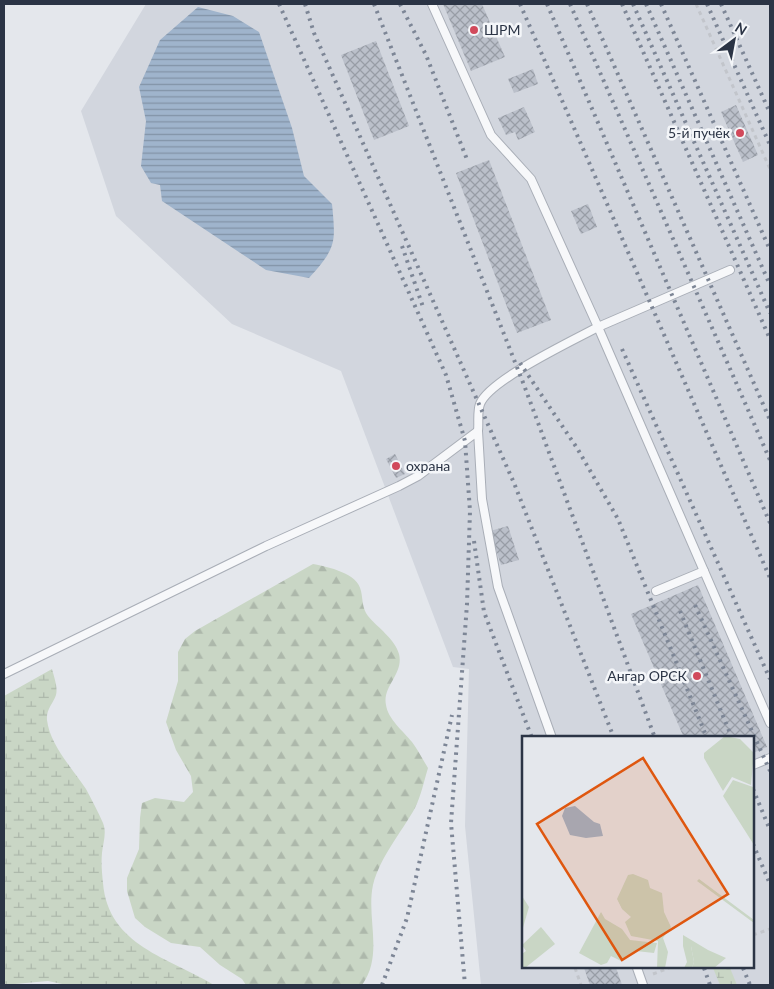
<svg xmlns="http://www.w3.org/2000/svg" width="774" height="989" font-family="Lato,sans-serif">
	<style>
		.built { fill: #d2d6de; fill-rule: evenodd }
		.forest { fill: url(#forest-firs) }
		.wetland { fill: url(#wetland-marsh) }
		.water { fill: url(#water-rules) }
		.building { fill: url(#building-cross-hatch) }
		.lines { fill: none; stroke-linecap: round; stroke-linejoin: round }
		.service-casing { stroke: #a9aeb7; stroke-width: 10 }
		.path { stroke: #c2c5cb; stroke-width: 3; stroke-dasharray: 4 4; stroke-linecap: butt }
		.service { stroke: #f7f8fa; stroke-width: 8 }
		.rail { stroke: #7d8696; stroke-width: 4; stroke-dasharray: 2.5 5; stroke-linecap: butt }
		.poi-dot { fill: #d1495b; stroke: #f4f6f9; stroke-width: 2 }
		.labels { text-anchor: middle; stroke-width: 5; stroke-linejoin: round; paint-order: stroke }
		.poi-label { font-size: 14px; fill: #2b3445; stroke: #f4f6f9; text-anchor: start }
		.view { fill: #df570f; fill-opacity: 0.15; stroke: #df570f; stroke-width: 2.5 }
		.inset-edge { fill: none; stroke: #2b3445; stroke-width: 2.5 }
	</style>
	<defs>
		<pattern id="forest-firs" width="22" height="20" patternUnits="userSpaceOnUse" patternTransform="scale(1.25)"><rect width="22" height="20" fill="#c9d6c5"/><path d="M5 1l3.5 6h-7zM16 11l3.5 6h-7z" fill="#adb8ab"/></pattern>
		<pattern id="wetland-marsh" width="20" height="14" patternUnits="userSpaceOnUse" patternTransform="scale(1.25)"><rect width="20" height="14" fill="#c9d6c5"/><path d="M1 5h8M5 5V1M11 12h8M15 12V8" fill="none" stroke="#adb8ab"/></pattern>
		<pattern id="water-rules" width="6" height="5" patternUnits="userSpaceOnUse" patternTransform="scale(1.25)"><rect width="6" height="5" fill="#9fb4cc"/><path d="M0 2.5h6" fill="none" stroke="#8293a7"/></pattern>
		<pattern id="building-cross-hatch" width="8" height="8" patternUnits="userSpaceOnUse" patternTransform="scale(1.25)"><rect width="8" height="8" fill="#bbc0ca"/><path d="M0 0l8 8M0 8l8-8" fill="none" stroke="#989da6"/></pattern>
	</defs>
	<rect width="100%" height="100%" fill="#e4e7ec"/>
	<path class="built" d="M 146,4 L 770,4 L 770,985 L 481,985 L 465,826 L 469,669 L 453,667 L 341,371 L 232,324 L 116,216 L 81,111 ZM 523,738 L 753,738 L 753,968 L 523,968 Z"/>
	<path class="forest" d="M 313,564 C 328,567 358,573 361,591 C 363,600 362,608 368,616 C 378,628 395,639 399,654 C 404,674 382,686 386,705 C 388,719 403,731 412,742 C 418,750 423,760 428,768 C 424,781 421,796 415,808 C 401,833 380,857 373,885 C 366,918 384,955 362,985 L 246,985 L 242,979 L 220,965 L 200,947 L 171,943 L 145,927 L 135,918 L 127,891 L 127,878 L 139,849 L 140,818 L 142,803 L 155,798 L 184,802 L 193,792 L 191,776 L 176,750 L 166,722 L 178,681 L 178,652 L 185,639 L 195,631 Z"/>
	<g class="wetland">
		<path d="M 52,669 C 54,677 58,687 56,695 C 53,704 46,709 47,720 C 50,745 72,768 86,789 C 92,800 98,812 103,823 C 107,833 103,843 102,853 C 101,863 102,873 103,883 C 108,946 170,958 214,985 L 67,985 L 48,981 L 4,985 L 4,696 Z"/>
		<path d="M 713,968 L 730,968 L 737,985 L 720,985 Z"/>
	</g>
	<path class="water" d="M 198,7 L 233,16 L 259,32 L 292,128 L 304,176 L 332,204 C 336,244 336,248 309,278 L 266,270 L 162,201 L 160,185 L 151,183 L 141,166 L 146,121 L 139,87 L 160,40 Z"/>
	<g class="building">
		<path d="M 443,4 L 482,4 L 505,57 L 471,71 Z"/>
		<path d="M 376,41 L 409,126 L 374,140 L 341,55 Z"/>
		<path d="M 533,69 L 538,84 L 514,93 L 508,79 Z"/>
		<path d="M 736,105 L 758,155 L 743,162 L 721,112 Z"/>
		<path d="M 524,107 L 535,132 L 518,140 L 515,132 L 506,135 L 498,118 Z"/>
		<path d="M 489,160 L 551,320 L 517,333 L 456,173 Z"/>
		<path d="M 588,204 L 597,227 L 581,234 L 571,211 Z"/>
		<path d="M 395,454 L 405,474 L 396,478 L 386,459 Z"/>
		<path d="M 508,526 L 519,560 L 501,565 L 490,531 Z"/>
		<path d="M 698,585 L 767,747 L 753,753 L 753,738 L 684,738 L 631,614 Z"/>
		<path d="M 584,968 L 616,968 L 622,985 L 590,985 Z"/>
	</g>
	<g class="lines">
		<defs>
			<g id="service">
				<path d="M 432,4 L 491,135 L 531,179 L 598,327 C 574,340 489,380 480,404 C 477,412 479,424 478,431"/>
				<path d="M 730,270 L 598,327 L 770,723"/>
				<path d="M 656,591 L 704,571"/>
				<path d="M 4,674 L 266,546 L 399,486 L 418,476 L 478,431 L 482,499 L 498,587 L 552,738"/>
				<path d="M 753,765 L 770,758"/>
				<path d="M 637,968 L 643,985"/>
			</g>
		</defs>
		<use href="#service" class="service-casing"/>
		<g class="path">
			<path d="M 696,4 L 770,169"/>
			<path d="M 753,935 L 770,929"/>
			<path d="M 575,968 L 581,985"/>
			<path d="M 653,974 L 669,968"/>
		</g>
		<use href="#service" class="service"/>
		<g class="rail">
			<path d="M 279,4 L 446,375 L 465,441 L 470,511 L 467,604 L 451,823 L 465,985"/>
			<path d="M 305,4 L 314,33 L 514,483 L 614,738"/>
			<path d="M 374,4 L 524,385 L 655,738"/>
			<path d="M 400,4 L 426,55 L 468,162"/>
			<path d="M 520,4 L 770,578"/>
			<path d="M 547,4 L 770,523"/>
			<path d="M 570,4 L 770,460"/>
			<path d="M 587,4 L 770,420"/>
			<path d="M 622,4 L 770,339"/>
			<path d="M 633,4 L 770,313"/>
			<path d="M 646,4 L 770,285"/>
			<path d="M 661,4 L 770,250"/>
			<path d="M 707,4 L 770,145"/>
			<path d="M 721,4 L 770,113"/>
			<path d="M 402,246 L 423,307"/>
			<path d="M 622,349 L 770,679"/>
			<path d="M 520,363 L 577,448 L 618,519 L 707,738"/>
			<path d="M 474,541 L 484,612 L 532,738"/>
			<path d="M 695,605 L 770,771"/>
			<path d="M 680,611 L 732,738"/>
			<path d="M 753,789 L 770,830"/>
			<path d="M 753,844 L 770,884"/>
			<path d="M 704,968 L 710,985"/>
			<path d="M 743,968 L 750,985"/>
			<path d="M 382,985 L 407,918 L 452,715"/>
		</g>
	</g>
	<g class="poi-dot">
		<circle cx="474" cy="30" r="5"/>
		<circle cx="740" cy="133" r="5"/>
		<circle cx="396" cy="466" r="5"/>
		<circle cx="697" cy="676" r="5"/>
	</g>
	<g class="labels">
		<g class="poi-label">
			<text x="484" y="35">ШРМ</text>
			<text x="730" y="138" text-anchor="end">5-й пучёк</text>
			<text x="406" y="471">охрана</text>
			<text x="687" y="681" text-anchor="end">Ангар ОРСК</text>
		</g>
	</g>
	<g transform="translate(522 736)">
		<rect width="232" height="232" fill="#e4e7ec"/>
		<path d="M 161,199 L 186,214 L 204,222 L 192,232 L 170,232 L 172,226 L 169,210 L 161,210 Z" fill="#c9d6c5"/>
		<path d="M 203,0 L 218,3 L 232,17 L 229,49 L 210,41 L 201,55 L 182,22 L 182,17 ZM 111,138 L 126,144 L 128,152 L 140,157 L 142,176 L 149,191 L 141,202 L 146,216 L 143,232 L 135,232 L 136,205 L 109,200 L 103,186 L 109,181 L 100,173 L 95,163 L 106,139 ZM 0,160 L 7,171 L 0,195 ZM 161,210 L 169,210 L 172,226 L 170,232 L 162,232 L 165,226 Z" fill="#c9d6c5"/>
		<path d="M 211,44 L 231,51 L 232,48 L 232,109 L 201,60 ZM 177,143 L 232,184 L 232,187 L 175,145 ZM 79,176 L 83,183 L 100,193 L 108,204 L 135,207 L 132,217 L 114,215 L 99,225 L 89,220 L 85,227 L 79,229 L 57,217 Z" fill="#c9d6c5"/>
		<path d="M 19,191 L 33,208 L 3,232 L 0,231 L 0,218 L 4,215 L 0,209 Z" fill="#c9d6c5"/>
		<path d="M 53,70 L 72,86 L 78,88 L 81,100 L 64,102 L 48,99 L 40,80 L 43,72 Z" fill="#9fb4cc"/>
		<path class="view" d="M 121,22 L 206,158 L 100,224 L 15,88 Z"/>
		<rect width="232" height="232" class="inset-edge"/>
	</g>
	<rect width="774" height="989" fill="none" stroke="#2b3445" stroke-width="10"/>
	<g transform="translate(734 40) rotate(32)" stroke="#f4f6f9" stroke-width="4" paint-order="stroke">
	<path d="M0-4L9 19L0 12L-9 19Z" fill="#2b3445"/>
	<text y="-8" font-size="14" font-weight="bold" text-anchor="middle" fill="#2b3445">N</text>
	</g>
</svg>
